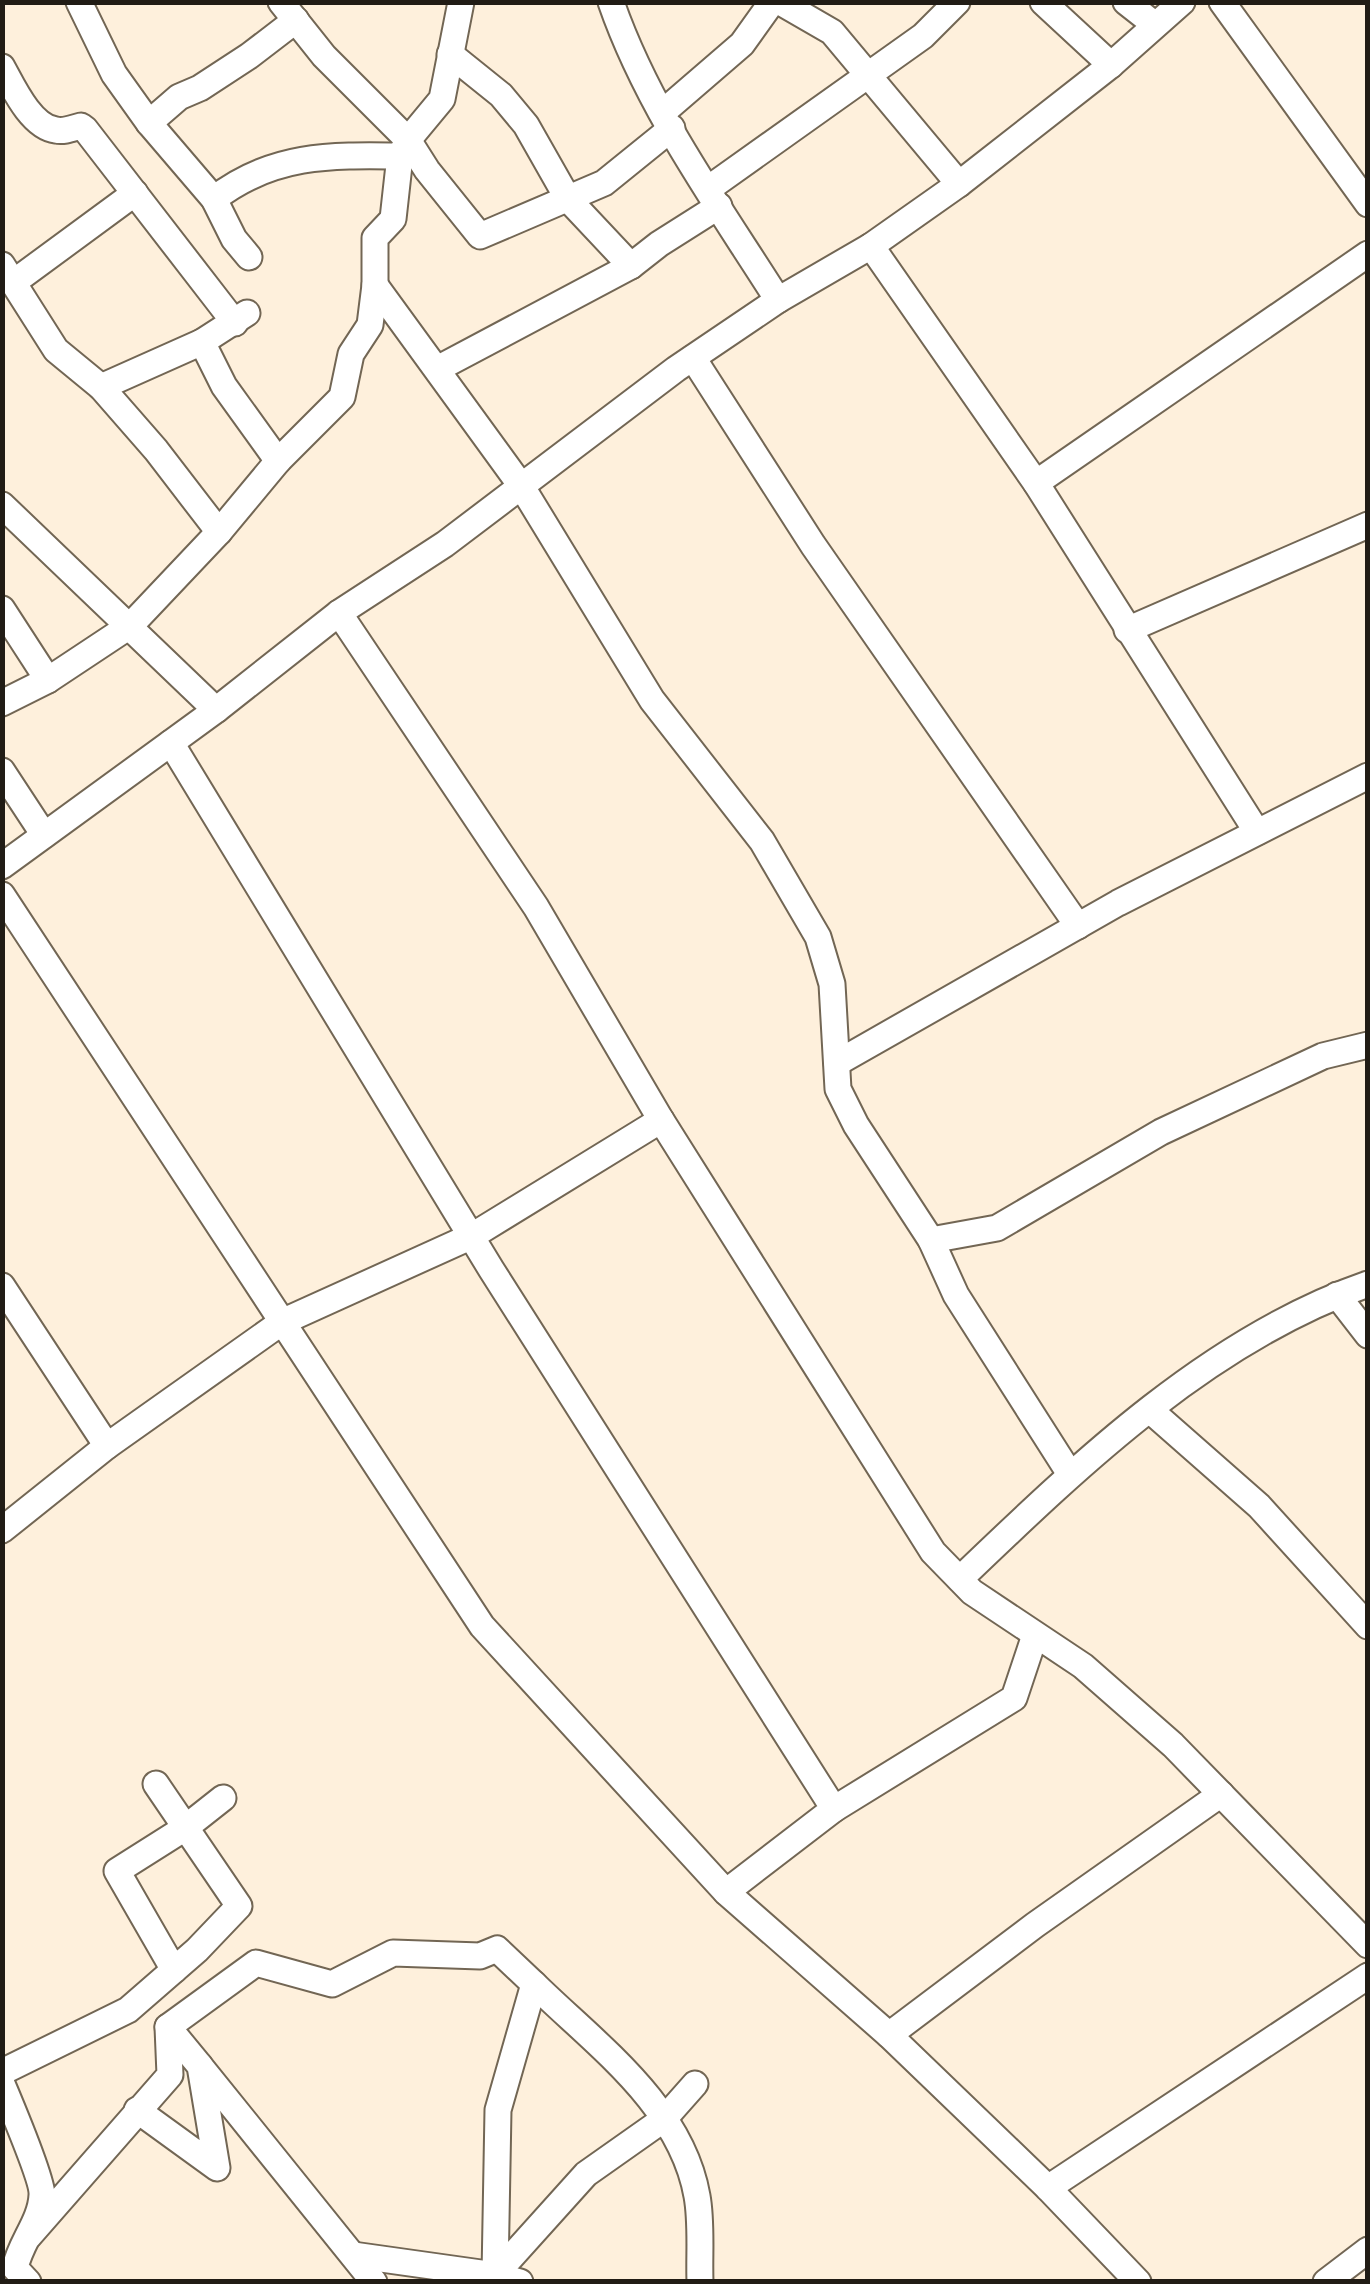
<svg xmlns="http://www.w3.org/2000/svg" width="1370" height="2284" font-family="Signika,sans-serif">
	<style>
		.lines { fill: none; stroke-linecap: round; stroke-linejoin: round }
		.minor-casing { stroke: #726654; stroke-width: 29 }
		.minor { stroke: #fff; stroke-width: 25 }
	</style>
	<rect width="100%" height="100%" fill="#fef0dc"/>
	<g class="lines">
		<defs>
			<g id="minor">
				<path d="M 79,2 L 114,74 L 149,123 L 214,199 L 234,239 L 249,257"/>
				<path d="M 281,2 L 324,56 L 408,140 L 427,170 L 480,236 L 604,183 L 672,128"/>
				<path d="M 611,2 C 648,109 718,205 778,300"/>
				<path d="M 780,2 L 832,32 L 959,184"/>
				<path d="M 1043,2 L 1111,65"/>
				<path d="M 1126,2 L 1154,24"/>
				<path d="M 1222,2 L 1368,204"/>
				<path d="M 450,54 L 501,95 L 526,125 L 568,199 L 631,266"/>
				<path d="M 2,67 C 13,87 31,127 56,130 C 64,132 73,128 81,126 L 85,129 L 235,323"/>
				<path d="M 662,113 L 742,44 L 772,2"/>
				<path d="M 149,123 L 179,97 L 200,88 L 249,56 L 296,20"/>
				<path d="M 708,189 L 923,36 L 957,2"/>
				<path d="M 214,199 C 272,154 330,155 400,156"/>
				<path d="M 871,246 L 1036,483 L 1257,832"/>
				<path d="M 2,265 L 56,350 L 101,387 L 156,450 L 219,532"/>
				<path d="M 14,282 L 135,193"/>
				<path d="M 375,285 L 522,487 L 652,700 L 762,841 L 818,937 L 832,984 L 838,1089 L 856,1125 L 931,1240 L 956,1295 L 1070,1474"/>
				<path d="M 202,342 L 224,386 L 278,461"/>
				<path d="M 693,358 L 813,545 L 1078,926"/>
				<path d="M 439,368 L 631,266 L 659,244 L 719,206"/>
				<path d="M 101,387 L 202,342 L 247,313"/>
				<path d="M 1036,483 L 1368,254"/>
				<path d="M 2,505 L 216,710 L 339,613 L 445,544 L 676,369 L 778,300 L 871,246 L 959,184 L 1111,65 L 1182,2"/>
				<path d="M 2,609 L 48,680"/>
				<path d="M 339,613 L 536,907 L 661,1120 L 933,1552 L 972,1592 L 1083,1666 L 1173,1745 L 1368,1945"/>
				<path d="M 1127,630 L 1368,525"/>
				<path d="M 2,703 L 48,680 L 131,625 L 219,532 L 278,461 L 342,397 L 351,354 L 370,325 L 375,285 L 375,238 L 393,219 L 400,156 L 408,140 L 442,99 L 461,2"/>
				<path d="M 171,743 L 491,1269 L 834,1809 L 726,1892"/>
				<path d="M 2,771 L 44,835"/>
				<path d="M 2,866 L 216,710"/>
				<path d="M 2,895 L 482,1626 L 726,1892 L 889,2035 L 1048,2188 L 1138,2282"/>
				<path d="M 837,1063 L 1118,903 L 1368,776"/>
				<path d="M 931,1240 L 997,1228 L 1161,1132 L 1323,1056 L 1368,1045"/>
				<path d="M 2,1286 L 107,1446"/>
				<path d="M 1337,1295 L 1368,1335"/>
				<path d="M 1151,1411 L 1259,1506 L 1368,1626"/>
				<path d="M 2,1530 L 107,1446 L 282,1322 L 472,1236 L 661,1120"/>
				<path d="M 960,1579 C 1078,1466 1209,1339 1368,1284"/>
				<path d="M 834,1809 L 1014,1698 L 1035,1635"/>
				<path d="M 174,1970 L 117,1871 L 185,1828 L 223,1798"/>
				<path d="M 534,1984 C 595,2044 681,2105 697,2196 C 702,2223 699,2254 700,2282"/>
				<path d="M 889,2035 L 1035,1925 L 1221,1794"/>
				<path d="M 200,2066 L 374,2282"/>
				<path d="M 2,2072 L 128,2010 L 197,1950 L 239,1906 L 156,1784"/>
				<path d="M 2,2084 C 10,2103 43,2181 42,2195 C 41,2221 20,2243 15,2268 L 28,2282"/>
				<path d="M 137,2110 L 217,2168 L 200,2066 L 168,2027"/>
				<path d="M 1048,2188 L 1368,1976"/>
				<path d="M 29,2236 L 170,2075 L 168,2027 L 256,1963 L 332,1984 L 393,1953 L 480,1956 L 497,1949 L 534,1984 L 498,2110 L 495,2275"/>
				<path d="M 353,2255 L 495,2275 L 520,2282"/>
				<path d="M 495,2275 L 586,2174 L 664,2119 L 695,2084"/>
				<path d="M 1326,2282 L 1368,2250"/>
			</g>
		</defs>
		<use href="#minor" class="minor-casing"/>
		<use href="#minor" class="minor"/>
	</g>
	<rect width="1370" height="2284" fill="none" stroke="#211c15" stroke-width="10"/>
</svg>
